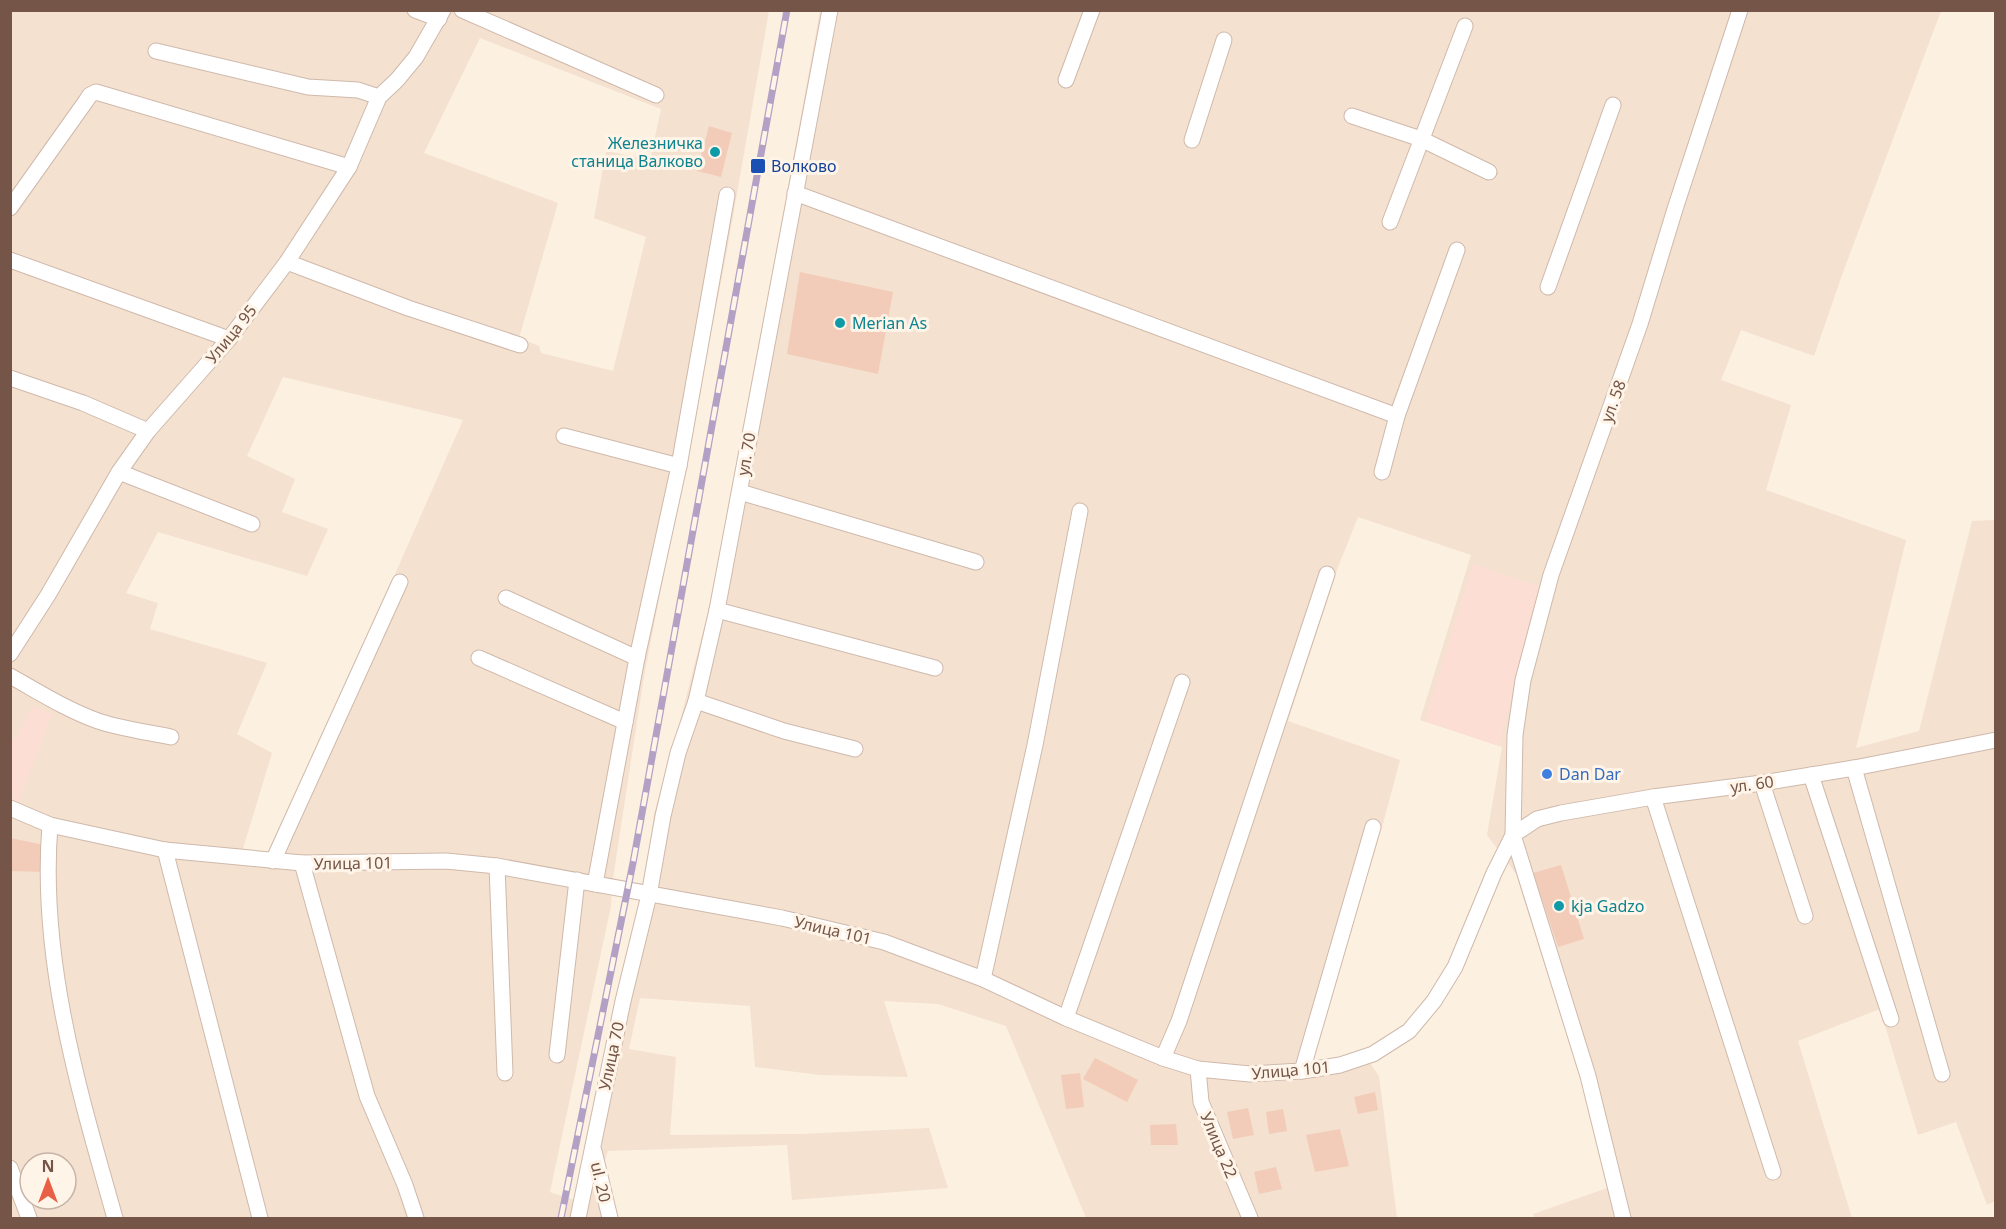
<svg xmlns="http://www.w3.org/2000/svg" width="2006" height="1229" font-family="'Noto Sans',sans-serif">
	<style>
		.residential { fill: #f4e1d0; fill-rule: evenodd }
		.commercial { fill: #fdded5 }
		.building { fill: #f2ccb9 }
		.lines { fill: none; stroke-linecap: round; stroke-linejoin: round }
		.street-casing { stroke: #cfb9ab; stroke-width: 17 }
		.street { stroke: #fff; stroke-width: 15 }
		.rail-casing { stroke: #b2a1c5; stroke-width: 7 }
		.rail { stroke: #fff4e8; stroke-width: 4.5; stroke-dasharray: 14; stroke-linecap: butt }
		.culture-dot { fill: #0f9aa8; stroke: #fff4e8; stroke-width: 2 }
		.transit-dot { fill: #1a4fb4; stroke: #fff4e8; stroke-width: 2 }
		.shop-dot { fill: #3f7fe0; stroke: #fff4e8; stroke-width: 2 }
		.labels { text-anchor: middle; stroke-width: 6; stroke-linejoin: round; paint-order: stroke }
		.culture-label { font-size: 16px; fill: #0d838f; stroke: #fff4e8; text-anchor: start }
		.transit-label { font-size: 16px; fill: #164399; stroke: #fff4e8; text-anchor: start }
		.street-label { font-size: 16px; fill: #745548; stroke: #fff4e8 }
		.shop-label { font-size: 16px; fill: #366cbe; stroke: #fff4e8; text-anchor: start }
	</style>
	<rect width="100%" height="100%" fill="#fcf0e1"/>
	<path class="residential" d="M 10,11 L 769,11 L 726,256 L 644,676 L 612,885 L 611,906 L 550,1192 L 580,1202 L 645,885 L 654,814 L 680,721 L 707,616 L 731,500 L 820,11 L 1941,11 L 1842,275 L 1814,356 L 1741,330 L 1721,380 L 1791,405 L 1766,490 L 1906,540 L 1856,748 L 1919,731 L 1972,521 L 1995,520 L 1995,1201 L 1987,1205 L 1956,1122 L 1918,1135 L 1880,1009 L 1798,1041 L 1852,1218 L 1535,1218 L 1533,1214 L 1610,1187 L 1580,1077 L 1516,874 L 1487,835 L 1502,747 L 1420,720 L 1471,555 L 1358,517 L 1338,567 L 1288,721 L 1400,760 L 1384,820 L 1311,1062 L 1339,1057 L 1361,1050 L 1379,1076 L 1397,1218 L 1086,1218 L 1006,1026 L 938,1004 L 884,1001 L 908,1077 L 820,1075 L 755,1067 L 750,1006 L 640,998 L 629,1049 L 676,1057 L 670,1135 L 800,1134 L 929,1128 L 948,1188 L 792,1200 L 787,1145 L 608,1151 L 603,1166 L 617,1218 L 11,1218 ZM 480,38 L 661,109 L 650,160 L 606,151 L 594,218 L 646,237 L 613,371 L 541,353 L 539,346 L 519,338 L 558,203 L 424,153 ZM 283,377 L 463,420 L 271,855 L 242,852 L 272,753 L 237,734 L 267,663 L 150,629 L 158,603 L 126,593 L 158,532 L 307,576 L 328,529 L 282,512 L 295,479 L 247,456 ZM 30,1163 L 66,1163 L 66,1199 L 30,1199 Z"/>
	<g class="commercial">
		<path d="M 1473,564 L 1540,587 L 1499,746 L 1425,721 Z"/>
		<path d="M 32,706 L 52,714 L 18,803 L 11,798 L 11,737 L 15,739 Z"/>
	</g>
	<g class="building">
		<path d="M 709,126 L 732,133 L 721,177 L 697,171 Z"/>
		<path d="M 800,272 L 893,292 L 878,374 L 787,354 Z"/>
		<path d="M 10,838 L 49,846 L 48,872 L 10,871 Z"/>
		<path d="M 1561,865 L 1584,939 L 1558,947 L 1533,873 Z"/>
		<path d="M 1095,1058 L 1138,1080 L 1127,1102 L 1083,1079 Z"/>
		<path d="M 1080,1073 L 1084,1107 L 1066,1109 L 1061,1075 Z"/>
		<path d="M 1375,1092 L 1378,1110 L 1358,1114 L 1354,1097 Z"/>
		<path d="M 1248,1108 L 1254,1135 L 1233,1139 L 1227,1112 Z"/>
		<path d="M 1283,1109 L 1287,1131 L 1269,1134 L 1266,1112 Z"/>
		<path d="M 1176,1124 L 1178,1145 L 1151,1145 L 1150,1125 Z"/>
		<path d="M 1340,1129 L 1349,1166 L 1315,1172 L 1306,1135 Z"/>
		<path d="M 1276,1167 L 1282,1189 L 1259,1194 L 1254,1172 Z"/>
	</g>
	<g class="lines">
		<defs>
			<g id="street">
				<path d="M 415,10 L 439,19"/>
				<path d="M 462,10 L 656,95"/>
				<path d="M 156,51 L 308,87 L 358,90 L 379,97"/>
				<path d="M 1066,80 L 1092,10"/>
				<path d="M 1352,116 L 1421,139 L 1489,172"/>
				<path d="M 1192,140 L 1224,40"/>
				<path d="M 795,193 L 1397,416"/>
				<path d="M 10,208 L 86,101 L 90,95 L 96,92 L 349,167"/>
				<path d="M 1390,222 L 1465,26"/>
				<path d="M 10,260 L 229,339"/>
				<path d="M 287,262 L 408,308 L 520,345"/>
				<path d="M 1548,287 L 1613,105"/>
				<path d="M 10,378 L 83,403 L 148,431"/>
				<path d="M 564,436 L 679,466"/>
				<path d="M 119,472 L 252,524"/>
				<path d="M 1382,472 L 1397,416 L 1457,250"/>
				<path d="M 740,492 L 976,562"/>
				<path d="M 506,598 L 637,658"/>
				<path d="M 717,610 L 935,668"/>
				<path d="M 10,654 L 48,595 L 119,472 L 148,431 L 229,339 L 287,262 L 349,167 L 379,97 L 397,80 L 416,57 L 443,10"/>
				<path d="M 479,658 L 625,722"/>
				<path d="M 10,676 C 39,692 67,710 98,721 C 122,729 147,732 171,737"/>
				<path d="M 696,701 L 784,731 L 855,749"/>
				<path d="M 1854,768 L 1942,1074"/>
				<path d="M 1811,775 L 1891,1019"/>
				<path d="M 1762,783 L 1805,916"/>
				<path d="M 1653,797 L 1773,1172"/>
				<path d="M 10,808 L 50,825 L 165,850 L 302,863 L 446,861 L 497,866 L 782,918 L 884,942 L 983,979 L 1066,1018 L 1163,1058 L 1198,1069 L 1250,1074 L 1302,1071 L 1340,1065 L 1373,1054 L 1409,1031 L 1434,1001 L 1455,967 L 1494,873 L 1513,835 L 1537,819 L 1561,813 L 1653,797 L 1762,783 L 1854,768 L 1996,740"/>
				<path d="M 50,825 C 39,959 79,1091 115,1218"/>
				<path d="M 165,850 L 260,1218"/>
				<path d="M 273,861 L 400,582"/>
				<path d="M 302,863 L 367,1096 L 405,1185 L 416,1218"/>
				<path d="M 497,866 L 505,1073"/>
				<path d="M 595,884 L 637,658 L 679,466 L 727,195"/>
				<path d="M 983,979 L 1035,745 L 1080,511"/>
				<path d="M 1066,1018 L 1182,682"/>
				<path d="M 557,1055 L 577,880"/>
				<path d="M 1163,1058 L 1179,1021 L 1327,574"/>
				<path d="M 1198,1069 L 1201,1102 L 1250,1218"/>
				<path d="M 1302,1071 L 1373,827"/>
				<path d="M 594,1151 L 610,1218"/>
				<path d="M 10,1168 L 29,1218"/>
				<path d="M 578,1218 L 623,1001 L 649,895 L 663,816 L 678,753 L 696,701 L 717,610 L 830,10"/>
				<path d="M 1623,1218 L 1588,1076 L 1513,835 L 1515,735 L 1523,680 L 1551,575 L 1640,324 L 1675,209 L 1740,10"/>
			</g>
		</defs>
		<use href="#street" class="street-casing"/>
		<use href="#street" class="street"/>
		<defs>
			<path id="rail" d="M 561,1218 L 633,863 L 787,10"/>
		</defs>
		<use href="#rail" class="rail-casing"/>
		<use href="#rail" class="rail"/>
	</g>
	<g class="culture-dot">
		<circle cx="715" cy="152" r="6"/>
		<circle cx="840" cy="323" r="6"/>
		<circle cx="1559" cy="906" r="6"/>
	</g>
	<rect class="transit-dot" x="750" y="158" width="16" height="16" rx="3"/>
	<circle class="shop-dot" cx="1547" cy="774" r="6"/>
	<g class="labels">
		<g class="culture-label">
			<text x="703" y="149" text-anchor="end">Железничка<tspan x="703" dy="18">станица Валково</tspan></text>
			<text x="852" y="329">Merian As</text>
			<text x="1571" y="912">kja Gadzo</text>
		</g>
		<g class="transit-label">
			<text x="771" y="172">Волково</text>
		</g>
		<g class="street-label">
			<text transform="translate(231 334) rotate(-51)" y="6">Улица 95</text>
			<text transform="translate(1613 401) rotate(-70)" y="6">ул. 58</text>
			<text transform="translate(746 454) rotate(-80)" y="6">ул. 70</text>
			<text transform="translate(1752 784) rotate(-8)" y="6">ул. 60</text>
			<text transform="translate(353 863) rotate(-1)" y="6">Улица 101</text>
			<text transform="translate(833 930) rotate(13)" y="6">Улица 101</text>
			<text transform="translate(611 1056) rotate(-78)" y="6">Улица 70</text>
			<text transform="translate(1291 1070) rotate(-5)" y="6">Улица 101</text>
			<text transform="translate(1219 1145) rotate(67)" y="6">Улица 22</text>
			<text transform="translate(601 1182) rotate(77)" y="6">ul. 20</text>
		</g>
		<g class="shop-label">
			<text x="1559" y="780">Dan Dar</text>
		</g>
	</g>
	<rect width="2006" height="1229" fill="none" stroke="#745548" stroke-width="24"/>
	<g transform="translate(48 1181)"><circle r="28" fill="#fff4e8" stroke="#c7b4a8" stroke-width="1.5"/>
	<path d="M0-4.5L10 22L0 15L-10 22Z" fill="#e85f45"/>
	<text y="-9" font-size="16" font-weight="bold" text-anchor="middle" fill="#745548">N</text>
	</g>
</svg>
